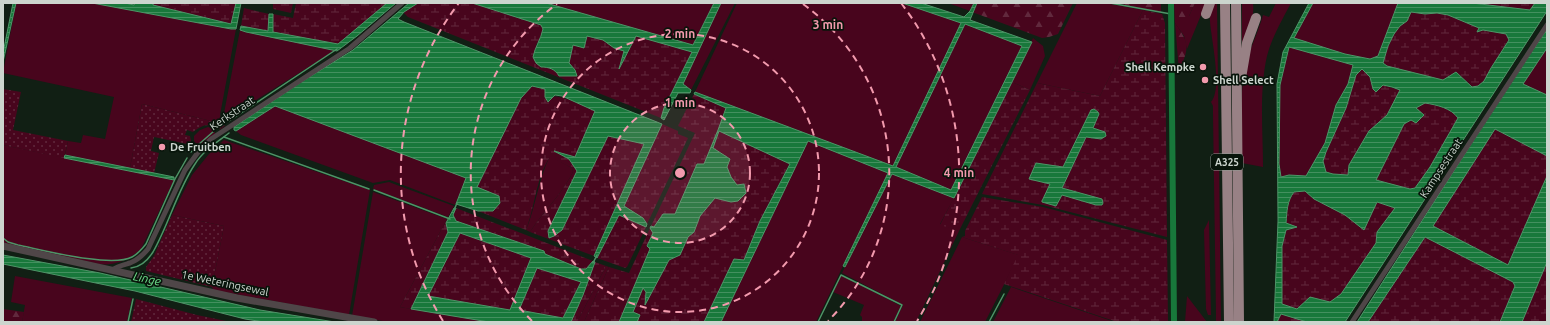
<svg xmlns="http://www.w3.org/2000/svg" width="1550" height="325" font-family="Ubuntu,sans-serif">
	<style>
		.green { fill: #48051d }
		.forest { fill: url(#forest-firs) }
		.wetland { fill: url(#wetland-marsh); fill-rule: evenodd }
		.garden { fill: url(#garden-dots) }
		.water { fill: url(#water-rules); stroke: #4e9467; fill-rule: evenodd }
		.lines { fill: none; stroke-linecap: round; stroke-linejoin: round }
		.stream { stroke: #4e9467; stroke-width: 1.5 }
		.canal { stroke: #18783b; stroke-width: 6 }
		.minor { stroke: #4f4648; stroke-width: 5 }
		.tertiary { stroke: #4f4648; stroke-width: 7 }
		.motorway { stroke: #988185; stroke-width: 10 }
		.ring { fill: none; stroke: #f29aad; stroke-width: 2; stroke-dasharray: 7 5 }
		.poi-dot { fill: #f29aad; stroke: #08150b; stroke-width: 1.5 }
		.labels { text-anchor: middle; stroke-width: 3.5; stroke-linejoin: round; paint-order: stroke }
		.shield { fill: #08150b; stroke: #919b94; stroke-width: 1 }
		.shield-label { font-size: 10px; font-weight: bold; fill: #ccd5ce }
		.poi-label { font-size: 11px; font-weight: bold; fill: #ccd5ce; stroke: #08150b; text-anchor: start }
		.street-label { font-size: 11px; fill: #ccd5ce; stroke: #08150b }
		.water-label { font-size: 12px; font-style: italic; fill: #6ee08c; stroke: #08150b }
		.centre { fill: #f29aad; stroke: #08150b; stroke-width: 2 }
		.ring-label { font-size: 12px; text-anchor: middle; font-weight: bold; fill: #f29aad; stroke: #08150b; stroke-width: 3.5; stroke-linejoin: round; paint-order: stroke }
	</style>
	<defs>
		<pattern id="forest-firs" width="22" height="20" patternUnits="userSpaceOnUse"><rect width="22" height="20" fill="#48051d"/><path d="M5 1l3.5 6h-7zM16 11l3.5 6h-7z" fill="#61293d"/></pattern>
		<pattern id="wetland-marsh" width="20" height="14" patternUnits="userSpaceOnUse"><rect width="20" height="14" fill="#48051d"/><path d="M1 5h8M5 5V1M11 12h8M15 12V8" fill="none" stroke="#61293d"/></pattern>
		<pattern id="garden-dots" width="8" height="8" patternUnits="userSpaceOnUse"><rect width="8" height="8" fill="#48051d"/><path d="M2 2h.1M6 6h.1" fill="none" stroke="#61293d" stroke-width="1.8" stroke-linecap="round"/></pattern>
		<pattern id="water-rules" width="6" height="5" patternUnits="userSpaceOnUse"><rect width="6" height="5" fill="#18783b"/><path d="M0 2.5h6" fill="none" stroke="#43905f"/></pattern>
	</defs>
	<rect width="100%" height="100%" fill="#111f14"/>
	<g class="green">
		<path d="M 16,3 L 92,3 L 231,29 L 236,29 L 220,115 L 223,124 L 142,104 L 130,168 L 65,155 L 68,141 L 81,143 L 83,135 L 105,139 L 114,97 L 3,73 Z"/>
		<path d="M 546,3 L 714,3 L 693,45 Z"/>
		<path d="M 721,3 L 735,3 L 691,90 L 682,84 Z"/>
		<path d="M 737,3 L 902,3 L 961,23 L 893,166 L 695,92 Z"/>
		<path d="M 948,3 L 974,3 L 970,11 Z"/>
		<path d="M 1077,3 L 1105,3 L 1143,10 L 1100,96 L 1037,83 Z"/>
		<path d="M 1174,3 L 1179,3 L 1179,17 L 1189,16 L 1195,3 L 1206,3 L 1187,49 L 1184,36 L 1175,23 Z"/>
		<path d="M 1214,3 L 1217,3 L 1221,322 L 1216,322 L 1216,315 L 1213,114 L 1213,106 L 1211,102 C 1223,88 1211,39 1210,21 C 1209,15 1212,8 1214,3 Z"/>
		<path d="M 1242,3 L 1253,3 C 1255,18 1248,30 1242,44 Z"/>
		<path d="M 1276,3 L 1291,3 C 1282,20 1272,37 1267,56 C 1259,90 1263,133 1263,167 L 1242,163 C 1242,132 1239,99 1245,68 C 1249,50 1258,33 1263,15 L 1269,17 Z"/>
		<path d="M 1313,3 L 1398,3 L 1378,56 L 1370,59 L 1345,54 L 1294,38 Z"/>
		<path d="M 965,24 L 1022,46 L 951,190 L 896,167 Z"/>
		<path d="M 240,30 L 246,32 L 336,50 L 227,118 L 224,113 Z"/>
		<path d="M 1033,38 L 1043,46 L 1045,56 L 1030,90 L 1012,82 Z"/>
		<path d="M 1289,47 L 1353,65 L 1348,84 L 1336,105 L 1325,143 L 1306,176 L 1289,175 L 1281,177 L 1279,164 L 1280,85 Z"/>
		<path d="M 1547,48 L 1547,95 L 1523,84 Z"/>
		<path d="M 275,106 L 467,178 L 455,205 L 390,180 L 373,183 L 241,135 L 236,131 Z"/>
		<path d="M 208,127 L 214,129 L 215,134 L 199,147 L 194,141 L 194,136 L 200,130 Z"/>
		<path d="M 224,140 L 370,190 L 349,315 L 213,290 L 212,287 L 224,226 L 172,215 L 192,175 L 209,154 Z"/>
		<path d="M 808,141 L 888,173 L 816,322 L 721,322 Z"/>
		<path d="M 3,145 L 174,180 L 141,249 C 129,260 114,266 99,264 L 3,243 Z"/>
		<path d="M 550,156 L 572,168 L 573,172 C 562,194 543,212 530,232 L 526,230 C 536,206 538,180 550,156 Z"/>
		<path d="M 892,174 L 954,198 L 940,224 L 959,231 L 916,322 L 895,322 L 903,305 L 842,273 Z"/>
		<path d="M 389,182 L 394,184 L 454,206 L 448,217 L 373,189 L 374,185 Z"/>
		<path d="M 373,192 L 447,219 L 400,307 L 489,322 L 389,322 L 352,316 Z"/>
		<path d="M 1209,220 L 1211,315 L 1208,315 L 1206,309 L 1204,230 Z"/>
		<path d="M 962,237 L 1019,255 L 985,322 L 920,322 Z"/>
		<path d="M 606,266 L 609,267 L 584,322 L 577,322 Z"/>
		<path d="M 841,275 L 901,306 L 893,322 L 862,322 L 862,317 L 860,315 L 864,305 L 833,292 Z"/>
		<path d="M 15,276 L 132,298 L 127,322 L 22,322 L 25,305 L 11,302 Z"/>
		<path d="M 1011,287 L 1115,322 L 993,322 Z"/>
		<path d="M 1187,296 L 1207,322 L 1185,322 Z"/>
	</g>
	<g class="forest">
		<path d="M 977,3 L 1073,3 L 1058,34 L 1049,37 L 1042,38 L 972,12 Z"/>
		<path d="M 1116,3 L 1161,3 L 1161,12 Z"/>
		<path d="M 1179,3 L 1195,3 L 1189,16 L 1186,20 L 1182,19 L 1179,17 Z"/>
		<path d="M 1175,23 C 1190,44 1189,48 1179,71 Z"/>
		<path d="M 3,309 L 24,312 L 22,322 L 3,322 Z"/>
	</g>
	<g class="wetland">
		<path d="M 153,3 L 236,3 L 232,24 L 153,5 Z"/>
		<path d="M 273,3 L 293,3 L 291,13 L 273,9 Z"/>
		<path d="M 296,3 L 387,3 L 338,44 L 273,32 L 273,14 L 293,18 Z"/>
		<path d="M 418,3 L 472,3 L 541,25 L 543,29 L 542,36 L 536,45 L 547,67 L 556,71 L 559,76 L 575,70 L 569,63 L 573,45 L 584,48 L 587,36 L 603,40 L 614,48 L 624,51 L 619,69 L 636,36 L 692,52 L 664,108 L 661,118 L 408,17 L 403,12 Z"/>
		<path d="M 1472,3 L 1535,3 L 1530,10 Z"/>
		<path d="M 244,8 L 269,14 L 268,31 L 241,26 Z"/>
		<path d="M 1143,10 L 1162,14 L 1165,23 L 1167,237 L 1043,205 L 982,194 L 1037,83 L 1100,96 ZM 1094,109 L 1097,111 L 1093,128 L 1098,129 L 1095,139 L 1086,137 L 1062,188 L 1102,199 L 1103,203 L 1102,204 L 1096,205 L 1062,195 L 1042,201 L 1050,184 L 1063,167 L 1091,110 Z"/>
		<path d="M 1411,12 L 1425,14 L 1437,13 L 1448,15 L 1479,28 L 1477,31 L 1483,30 L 1506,34 L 1509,39 L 1491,68 L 1484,81 L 1478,86 L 1473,87 L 1456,72 L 1443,80 L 1387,66 L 1383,63 C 1386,51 1390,39 1398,28 C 1400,25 1405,23 1407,20 C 1409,17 1408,15 1411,12 Z"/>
		<path d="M 1362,69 L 1370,77 L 1373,89 L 1380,89 L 1382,85 L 1400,90 L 1387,115 L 1369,131 L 1349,165 L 1348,175 L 1333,174 L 1325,172 L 1323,161 L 1326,152 L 1346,108 L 1356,75 Z"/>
		<path d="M 1012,82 L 1030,90 L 959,231 L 940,225 Z"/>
		<path d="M 532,86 L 545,89 L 545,97 C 564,94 579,104 595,111 L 575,157 L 556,152 L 569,159 L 577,171 L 563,200 L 593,165 L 608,136 L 644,144 L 594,256 L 530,232 C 543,212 562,194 573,172 L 572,168 L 550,157 C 536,178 535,207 526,230 L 478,211 L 493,211 L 477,187 L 521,98 Z"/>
		<path d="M 694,94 L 726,108 L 718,130 L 704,164 L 697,164 L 675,214 L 654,227 L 651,226 L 695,133 L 678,126 Z"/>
		<path d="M 1425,103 C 1437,106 1450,107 1458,118 L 1430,167 L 1415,188 L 1410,189 L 1376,180 L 1404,124 L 1424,115 L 1415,108 Z"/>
		<path d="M 662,124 L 678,131 L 678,134 L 688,138 L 647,224 L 643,218 L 624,206 Z"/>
		<path d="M 1495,129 L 1547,156 L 1547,176 L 1508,265 L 1433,226 Z"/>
		<path d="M 719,131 L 790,163 L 760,221 L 744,260 L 734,259 L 704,322 L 637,322 L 640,315 L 633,312 L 643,288 L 646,292 L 645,304 L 669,260 L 680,255 L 688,237 L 694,232 L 700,216 L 715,198 L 731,202 L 737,185 L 731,177 L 727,167 L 730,159 L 712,148 Z"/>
		<path d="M 1305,191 L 1314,199 L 1345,215 L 1364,229 L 1377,202 L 1396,208 L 1377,232 L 1376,243 L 1341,294 L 1330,302 L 1310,297 L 1297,309 L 1282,305 L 1282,246 L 1286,230 L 1296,227 L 1286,223 C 1287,211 1287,201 1294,192 Z"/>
		<path d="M 982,197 L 1043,207 L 1167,240 L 1168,322 L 1117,322 L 1004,284 L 1018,255 L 962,237 L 965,236 L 965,231 Z"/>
		<path d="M 456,208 L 593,261 L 586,269 L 581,269 L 545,254 L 544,251 L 456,221 L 453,215 Z"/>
		<path d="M 619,215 L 646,227 L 627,267 L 625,268 L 597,258 Z"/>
		<path d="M 447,219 L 446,224 L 448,232 L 411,309 L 400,307 Z"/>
		<path d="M 650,228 L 653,233 L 647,246 L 650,249 L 646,262 L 619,322 L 584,322 L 609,267 L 629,273 Z"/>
		<path d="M 460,233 L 531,258 L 510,310 L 428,296 Z"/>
		<path d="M 1425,237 L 1513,282 L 1515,285 L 1500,322 L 1368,322 Z"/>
		<path d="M 595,262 L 606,266 L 577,322 L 570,322 L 583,295 Z"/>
		<path d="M 1547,262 L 1547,322 L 1522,322 Z"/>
		<path d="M 537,268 L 581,282 L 563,318 L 519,310 Z"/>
		<path d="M 1280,314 L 1306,321 L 1307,322 L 1277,322 Z"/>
	</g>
	<g class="garden">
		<path d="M 3,89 L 21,92 L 13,130 L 68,141 L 64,158 L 3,145 Z"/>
		<path d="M 142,104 L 223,124 L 225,126 L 221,129 C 207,125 207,122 193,132 L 187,130 L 185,135 L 190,136 L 192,145 L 154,137 L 151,151 L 159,153 L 154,173 L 130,168 Z"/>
		<path d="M 172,215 L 224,226 L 212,287 L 146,271 L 146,267 L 154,256 Z"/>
		<path d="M 136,299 L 197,315 L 231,322 L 131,322 Z"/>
	</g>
	<g class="water">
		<path d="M 13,3 L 16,3 L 3,62 L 3,53 Z"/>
		<path d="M 92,3 L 125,3 L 134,5 L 135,3 L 153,3 L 153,5 L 231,24 L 236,3 L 241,3 L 236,29 L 231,29 Z"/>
		<path d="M 387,3 L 396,3 L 357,36 L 337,51 L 246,32 L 240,30 L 241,26 L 268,31 L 269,14 L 273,14 L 273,32 L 338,44 Z"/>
		<path d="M 409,3 L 418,3 L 404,12 L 398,19 L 404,22 L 662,124 L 624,206 L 643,218 L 647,224 L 646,227 L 619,215 L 597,258 L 594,256 L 644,144 L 608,136 L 562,230 L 554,236 L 549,238 L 548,231 L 577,171 L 569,159 L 554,151 L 575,157 L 595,111 L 562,96 L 555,95 L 548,102 L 545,97 L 545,89 L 532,86 L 521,98 L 477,187 L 499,196 L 500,203 L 493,211 L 478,211 L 456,204 L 466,178 L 275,106 L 236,131 L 234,130 L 234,127 L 298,84 L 353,50 Z"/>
		<path d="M 472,3 L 546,3 L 693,45 L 714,3 L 721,3 L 683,84 L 691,90 L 690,93 L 678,93 L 664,120 L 661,118 L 664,108 L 692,52 L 636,36 L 619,69 L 624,51 L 614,48 L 603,40 L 587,36 L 584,48 L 573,45 L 569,63 L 575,70 L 577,76 L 559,76 C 555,69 549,67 541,67 L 536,63 L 533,57 C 535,47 541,39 543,29 L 541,25 Z"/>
		<path d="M 902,3 L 921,3 L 964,17 L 970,11 L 974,3 L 977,3 L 970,20 L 1032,42 L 954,198 L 892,174 L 845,267 L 843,266 L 888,173 L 808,141 L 721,322 L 704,322 L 734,259 L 744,260 L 760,221 L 790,164 L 719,131 L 713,148 L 730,159 L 727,167 L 731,177 L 737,185 L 744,184 L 746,193 L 738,201 L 731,202 L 715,198 L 700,216 L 694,232 L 688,237 L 680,255 L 669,260 L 645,305 L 646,292 L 643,288 L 633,312 L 640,315 L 637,322 L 619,322 L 650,249 L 647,246 L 653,233 L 650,228 L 651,226 L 654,227 L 663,214 L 675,214 L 697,164 L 704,164 L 718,130 L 726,108 L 694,94 L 695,92 L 893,166 L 961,23 ZM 965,24 L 1022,46 L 951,190 L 896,167 Z"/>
		<path d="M 1309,3 L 1313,3 L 1294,38 L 1345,54 L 1370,59 L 1378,56 L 1398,3 L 1472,3 L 1530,10 L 1535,3 L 1547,3 L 1547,11 L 1345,322 L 1307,322 L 1281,314 L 1277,322 L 1274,322 L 1278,221 L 1277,84 L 1283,52 ZM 1411,12 L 1425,14 L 1437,13 L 1448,15 L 1479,28 L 1477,32 L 1483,30 L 1506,34 L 1509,40 L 1491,68 L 1484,81 L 1478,86 L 1472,87 L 1456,72 L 1443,80 L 1387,66 L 1383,63 L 1388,46 L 1394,34 L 1400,26 L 1407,21 ZM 1289,47 L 1353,65 L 1348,84 L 1336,105 L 1325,143 L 1306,176 L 1289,175 L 1281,177 L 1279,164 L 1280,85 ZM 1362,69 L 1370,77 L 1373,89 L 1376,92 L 1383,85 L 1392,87 L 1400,90 L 1387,115 L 1369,131 L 1349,165 L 1348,175 L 1333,174 L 1326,172 L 1323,161 L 1326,152 L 1346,108 L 1356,75 ZM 1425,103 C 1437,105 1451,108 1458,118 L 1430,167 L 1415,188 L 1410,189 L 1376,180 L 1404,124 L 1411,120 L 1416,123 L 1424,115 L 1416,108 ZM 1305,191 L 1314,199 L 1345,215 L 1364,230 L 1377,202 L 1395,208 L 1377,232 L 1376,243 L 1341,294 L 1330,302 L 1310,297 L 1297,309 L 1282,304 L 1282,246 L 1286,230 L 1297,227 L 1286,223 C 1287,211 1287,201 1294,192 Z"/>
		<path d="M 1547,29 L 1547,48 L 1523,84 L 1547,95 L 1547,156 L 1495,129 L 1433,226 L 1508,265 L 1547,176 L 1547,262 L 1522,322 L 1500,322 L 1515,286 L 1513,282 L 1425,237 L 1368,322 L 1357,322 L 1507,88 Z"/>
		<path d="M 1094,109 L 1098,112 L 1099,114 L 1093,128 L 1105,132 L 1106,136 L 1101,139 L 1086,137 L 1062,188 L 1102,199 L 1103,203 L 1102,205 L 1096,205 L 1062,195 L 1056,206 L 1042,202 L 1042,201 L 1050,184 L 1029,179 L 1036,163 L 1063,167 L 1091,110 Z"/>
		<path d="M 65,155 L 174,177 L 174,180 L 64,158 Z"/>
		<path d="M 454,208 L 456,208 L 453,215 L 456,221 L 544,251 L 545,254 L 581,269 L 586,269 L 593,261 L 595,262 L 583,295 L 571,322 L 489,322 L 411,309 L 448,232 L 446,223 ZM 460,233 L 531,258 L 510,310 L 428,296 ZM 537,268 L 581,282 L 563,318 L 519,310 Z"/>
		<path d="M 3,255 L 100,273 L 260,310 L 335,322 L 264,322 L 245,319 L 135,291 L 3,264 Z"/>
	</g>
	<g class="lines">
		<g class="stream">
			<path d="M 1110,3 L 1171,14"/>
			<path d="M 229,121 L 337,49"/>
			<path d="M 219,127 L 223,125"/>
			<path d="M 224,137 L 369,189"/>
			<path d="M 198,145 L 214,131"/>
			<path d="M 191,152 L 195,149"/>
			<path d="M 374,190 L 450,219"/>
			<path d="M 454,210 L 457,203"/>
			<path d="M 3,238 L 8,242 L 18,245 C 43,250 111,268 132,257 C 138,254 142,249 146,244 L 175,179 L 187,158"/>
			<path d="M 593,263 L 597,255"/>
			<path d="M 131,268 C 141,267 148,260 153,252 C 169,224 177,191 195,164 C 203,151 217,142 229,133"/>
			<path d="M 128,322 L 133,299"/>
			<path d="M 818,322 L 841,275 L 902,305 L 894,322"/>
			<path d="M 989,322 L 1004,294"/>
		</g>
		<path class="canal" d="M 1171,3 L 1174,322"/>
		<g class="minor">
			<path d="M 112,270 C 118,266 123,265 130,263 C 138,260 143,255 148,249 L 185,170 L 199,151 L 211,139 L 350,48 L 402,3"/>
			<path d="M 1352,322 L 1547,25"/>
		</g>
		<path class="tertiary" d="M 3,246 L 237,298 L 374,322"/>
		<g class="motorway">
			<path d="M 1225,3 L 1229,322"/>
			<path d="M 1236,3 L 1239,322"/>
			<path d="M 1206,14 L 1210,3"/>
			<path d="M 1241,78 L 1247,43 L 1256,18"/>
		</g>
	</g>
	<circle cx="680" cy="173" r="70" fill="#f29aad" fill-opacity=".12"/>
	<g class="ring">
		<circle cx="680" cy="173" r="70"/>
		<circle cx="680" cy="173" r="139"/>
		<path d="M532 321A209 209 0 0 1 557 4M803 4A209 209 0 0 1 828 321"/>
		<path d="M443 321A279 279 0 0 1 459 3M901 3A279 279 0 0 1 917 321"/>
	</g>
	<g class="poi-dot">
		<circle cx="1203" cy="67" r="4"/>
		<circle cx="1205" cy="80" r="4"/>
		<circle cx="162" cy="147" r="4"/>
	</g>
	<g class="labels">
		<rect class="shield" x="1211" y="154" width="32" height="16" rx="3"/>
		<g class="shield-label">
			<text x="1227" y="166">A325</text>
		</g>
		<g class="poi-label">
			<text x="1195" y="71" text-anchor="end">Shell Kempke</text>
			<text x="1213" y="84">Shell Select</text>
			<text x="170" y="151">De Fruitben</text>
		</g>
		<g class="street-label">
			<text transform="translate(232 113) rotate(-34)" y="4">Kerkstraat</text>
			<text transform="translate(1441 168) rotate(-57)" y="4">Kampsestraat</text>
			<text transform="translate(225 283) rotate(12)" y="4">1e Weteringsewal</text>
		</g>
		<g class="water-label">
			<text transform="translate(147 279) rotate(12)" y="4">Linge</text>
		</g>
	</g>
	<circle cx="680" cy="173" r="6" class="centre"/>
	<g class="ring-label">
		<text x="828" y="29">3 min</text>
		<text x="680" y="38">2 min</text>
		<text x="680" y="107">1 min</text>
		<text x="959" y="177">4 min</text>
	</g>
	<rect width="1550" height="325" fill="none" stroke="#ccd5ce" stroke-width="8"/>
</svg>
